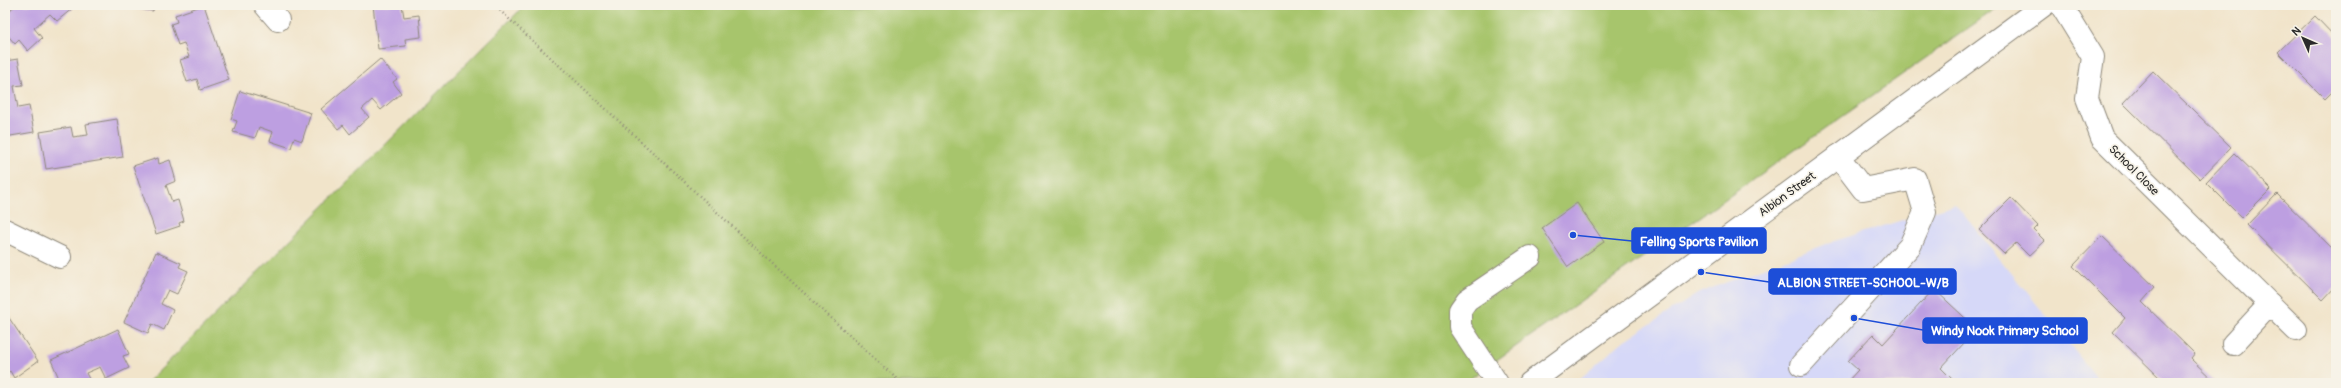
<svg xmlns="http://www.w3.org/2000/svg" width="2341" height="388" font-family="Pangolin,sans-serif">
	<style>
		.built { fill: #d6d8f8 }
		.green { fill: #a7c56c; stroke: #69784c }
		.building { fill: #bd9fe1 }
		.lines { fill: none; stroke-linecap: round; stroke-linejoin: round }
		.minor-casing { stroke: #8e887a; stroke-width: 24 }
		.path { stroke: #8e887a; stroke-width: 2.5; stroke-dasharray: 1 3; stroke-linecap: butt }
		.minor { stroke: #fff; stroke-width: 22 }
		.labels { text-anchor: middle; stroke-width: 3.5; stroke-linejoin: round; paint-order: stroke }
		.street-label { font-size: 12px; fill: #2b2b2b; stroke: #f7f3e8 }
		.leader { fill: none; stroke: #1d4ed8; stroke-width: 1.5 }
		.callout-dot { fill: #1d4ed8; stroke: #f7f3e8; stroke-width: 1.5 }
		.callout { fill: #1d4ed8; stroke: #1d4ed8; stroke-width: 1.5 }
		.callout-label { font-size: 13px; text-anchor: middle; font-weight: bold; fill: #fff }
	</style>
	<rect width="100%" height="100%" fill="#f7f3e8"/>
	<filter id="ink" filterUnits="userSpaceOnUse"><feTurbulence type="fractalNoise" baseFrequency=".025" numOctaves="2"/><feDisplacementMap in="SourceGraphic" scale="8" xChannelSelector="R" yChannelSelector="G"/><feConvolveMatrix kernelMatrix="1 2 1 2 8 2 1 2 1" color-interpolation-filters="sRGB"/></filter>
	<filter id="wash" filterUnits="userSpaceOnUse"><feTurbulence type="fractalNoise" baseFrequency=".012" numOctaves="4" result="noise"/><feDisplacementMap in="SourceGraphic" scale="16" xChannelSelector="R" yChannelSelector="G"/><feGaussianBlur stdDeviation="0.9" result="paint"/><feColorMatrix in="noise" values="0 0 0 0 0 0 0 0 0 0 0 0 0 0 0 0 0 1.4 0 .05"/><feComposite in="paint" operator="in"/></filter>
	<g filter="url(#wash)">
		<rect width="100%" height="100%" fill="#f1e4ca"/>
		<path class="built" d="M 1955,204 L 2101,383 L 1575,383 L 1621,343 L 1699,293 L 1828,243 Z"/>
		<path class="green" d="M 525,5 L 2001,5 L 1464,383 L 147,383 Z"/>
		<g id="blocks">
			<g class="building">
				<path d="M 16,5 L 70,5 L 73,8 L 57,21 L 50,14 L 34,28 L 42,38 L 28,51 L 19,40 L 15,44 L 5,32 L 5,14 Z"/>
				<path d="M 131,5 L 154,5 L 153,11 L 130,8 Z"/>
				<path d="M 204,5 L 229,80 L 200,90 L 197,79 L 187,82 L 180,60 L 189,57 L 184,43 L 178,45 L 171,24 L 177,22 L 175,15 Z"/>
				<path d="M 373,5 L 402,5 L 404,17 L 419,15 L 421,37 L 405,39 L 406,46 L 378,49 Z"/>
				<path d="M 2315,16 L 2336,38 L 2336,88 L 2325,99 L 2278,52 Z"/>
				<path d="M 18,59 L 23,85 L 14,86 L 18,108 L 29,106 L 34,132 L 5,137 L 5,61 Z"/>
				<path d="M 380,59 L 397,79 L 393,82 L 401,93 L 381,110 L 372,100 L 362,109 L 369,117 L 350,134 L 343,125 L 338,129 L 321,109 Z"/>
				<path d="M 2153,71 L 2231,147 L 2200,179 L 2123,103 Z"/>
				<path d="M 240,91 L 311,113 L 302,141 L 294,138 L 291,148 L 270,141 L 273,132 L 259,127 L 255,138 L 233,132 L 237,121 L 231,119 Z"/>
				<path d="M 117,119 L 123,157 L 46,169 L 40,132 L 71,127 L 73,137 L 80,136 L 88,135 L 86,124 Z"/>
				<path d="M 2234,153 L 2271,189 L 2242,218 L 2206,182 Z"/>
				<path d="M 158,158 L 159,164 L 170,160 L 176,181 L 166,185 L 172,202 L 178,200 L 184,221 L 179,223 L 180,226 L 156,234 L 133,166 Z"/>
				<path d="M 2277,194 L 2336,252 L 2336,286 L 2323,300 L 2247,225 Z"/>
				<path d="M 2011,198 L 2038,226 L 2034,230 L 2045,241 L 2029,256 L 2016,243 L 2004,254 L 1979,230 Z"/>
				<path d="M 1577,203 L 1604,242 L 1568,267 L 1542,228 Z"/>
				<path d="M 2102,236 L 2155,287 L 2142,302 L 2195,354 L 2191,359 L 2216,383 L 2165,383 L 2113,332 L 2125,318 L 2073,266 Z"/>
				<path d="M 156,252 L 181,263 L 179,267 L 188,271 L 177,294 L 168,290 L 161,304 L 173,310 L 164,330 L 152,324 L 148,333 L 124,322 Z"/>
				<path d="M 1934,289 L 1977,329 L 1941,368 L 1956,383 L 1846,383 L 1858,370 L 1848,361 L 1873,334 L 1883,344 Z"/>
				<path d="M 5,312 L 38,361 L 14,378 L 10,371 L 5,375 Z"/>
				<path d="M 118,329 L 129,354 L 123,356 L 129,368 L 106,379 L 100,367 L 86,373 L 91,383 L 61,383 L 51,360 Z"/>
				<path d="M 1967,379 L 1972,383 L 1963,383 Z"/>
			</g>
		</g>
	</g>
	<g filter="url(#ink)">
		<use href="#blocks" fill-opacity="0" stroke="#8e887a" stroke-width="1"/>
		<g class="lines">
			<defs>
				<g id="minor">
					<path d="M 265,5 L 278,20"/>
					<path d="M 2061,5 L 2093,57 L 2087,98 L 2102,138 L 2296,330"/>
					<path d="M 5,230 L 60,257"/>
					<path d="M 2233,344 L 2270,304"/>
					<path d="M 1801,365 L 1910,246 L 1925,212 L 1915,179 L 1863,189 L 1838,156"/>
					<path d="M 1497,383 L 1460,327 L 1460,310 L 1467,300 L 1530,257"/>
					<path d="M 1530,383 L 2044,5"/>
				</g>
			</defs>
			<use href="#minor" class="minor-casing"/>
			<g class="path">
				<path d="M 494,5 L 901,383"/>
				<path d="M 303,8 L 310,5"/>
			</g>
			<use href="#minor" class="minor"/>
		</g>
	</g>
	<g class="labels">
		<g class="street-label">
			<text transform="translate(2134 170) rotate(45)" y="4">School Close</text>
			<text transform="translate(1787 194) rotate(-36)" y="4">Albion Street</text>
		</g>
	</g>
	<path class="leader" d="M1573 235L1632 241M1701 272L1769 282M1854 318L1923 330"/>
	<g class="callout-dot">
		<circle cx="1573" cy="235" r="4"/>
		<circle cx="1701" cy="272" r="4"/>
		<circle cx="1854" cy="318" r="4"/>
	</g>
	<g class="callout">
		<rect x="1632" y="228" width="134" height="25" rx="4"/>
		<rect x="1769" y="269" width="187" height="25" rx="4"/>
		<rect x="1923" y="318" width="164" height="25" rx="4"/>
	</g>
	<g class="callout-label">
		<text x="1699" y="246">Felling Sports Pavilion</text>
		<text x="1863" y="287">ALBION STREET-SCHOOL-W/B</text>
		<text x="2005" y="335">Windy Nook Primary School</text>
	</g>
	<rect width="2341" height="388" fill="none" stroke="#f7f3e8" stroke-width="20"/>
	<g transform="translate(2303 38) rotate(315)" stroke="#f7f3e8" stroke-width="3" paint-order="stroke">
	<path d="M0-3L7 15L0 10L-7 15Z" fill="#2b2b2b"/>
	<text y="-6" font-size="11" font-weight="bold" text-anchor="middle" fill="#2b2b2b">N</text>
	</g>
</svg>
